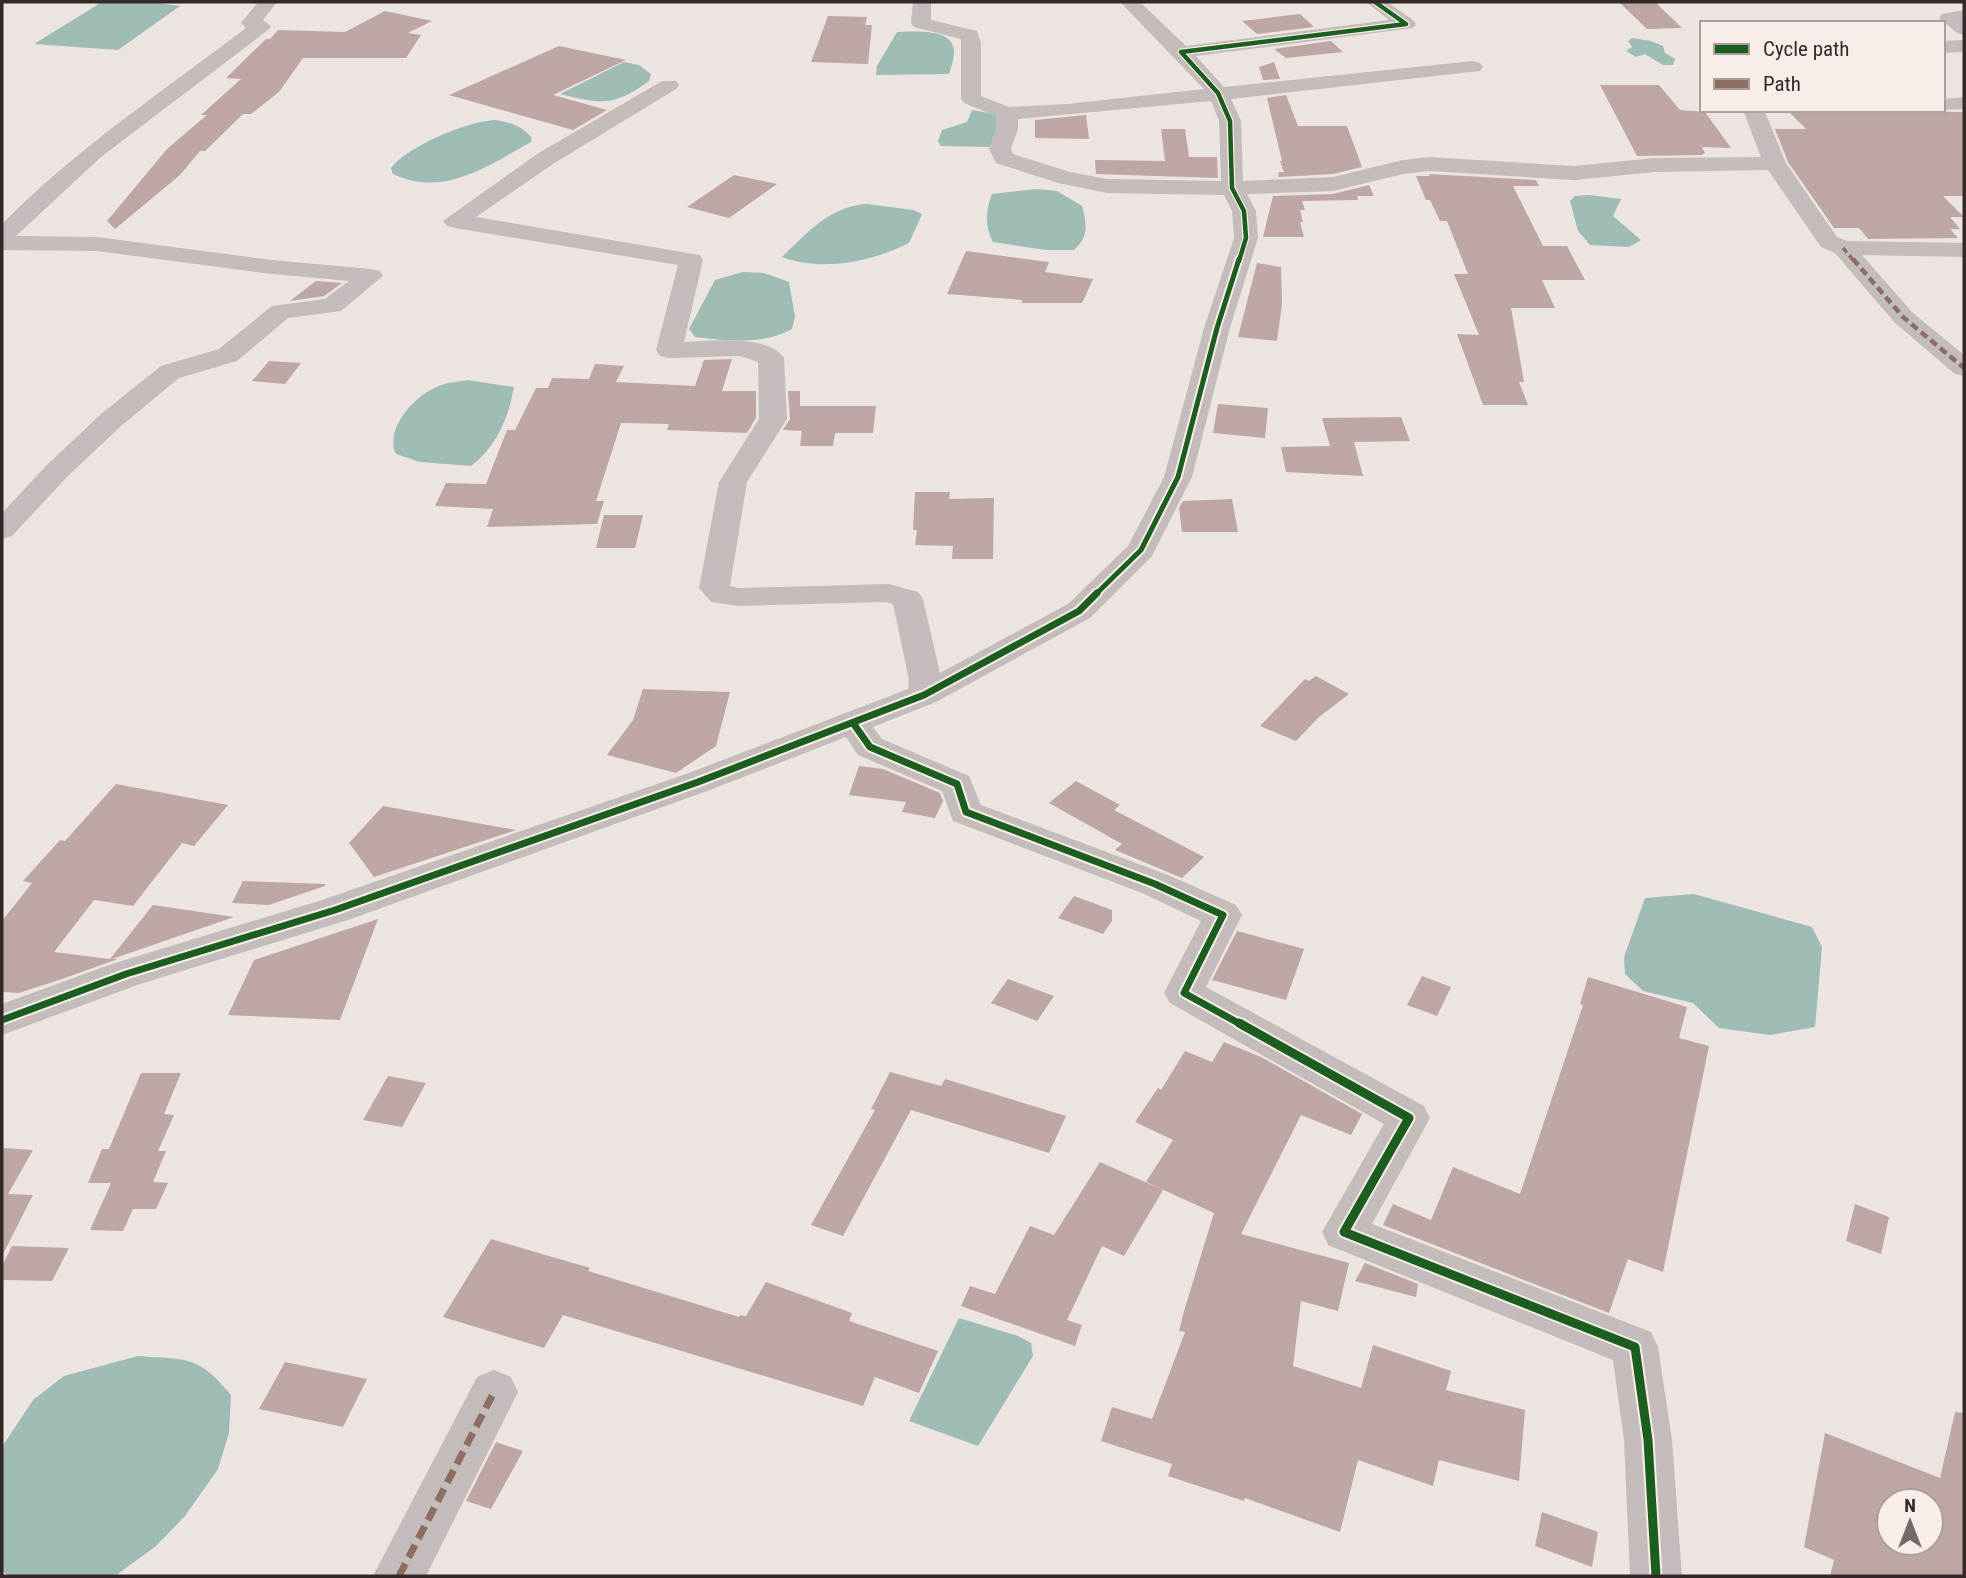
<svg xmlns="http://www.w3.org/2000/svg" width="1966" height="1578" font-family="'Roboto Condensed',sans-serif">
	<style>
		.water { fill: #9ebbb5 }
		.building { fill: #bea6a4; fill-rule: evenodd }
		.lines { fill: none; stroke-linecap: round; stroke-linejoin: round }
		.minor { fill: #c4bcba; fill-rule: evenodd }
		.quiet-far2 { stroke: #8d6e63; stroke-width: 3.5; stroke-dasharray: 6 3.5; stroke-linecap: butt }
		.quiet-far1 { stroke: #8d6e63; stroke-width: 4.5; stroke-dasharray: 8 4.5; stroke-linecap: butt }
		.quiet { stroke: #8d6e63; stroke-width: 7; stroke-dasharray: 14 7; stroke-linecap: butt }
		.cycleway-far3-casing { stroke: #f8ede8; stroke-width: 7 }
		.cycleway-far2-casing { stroke: #f8ede8; stroke-width: 9 }
		.cycleway-far1-casing { stroke: #f8ede8; stroke-width: 11 }
		.cycleway-casing { stroke: #f8ede8; stroke-width: 13 }
		.cycleway-far3 { stroke: #1b5e20; stroke-width: 4.5 }
		.cycleway-far2 { stroke: #1b5e20; stroke-width: 5 }
		.cycleway-far1 { stroke: #1b5e20; stroke-width: 7 }
		.cycleway { stroke: #1b5e20; stroke-width: 9 }
	</style>
	<rect width="100%" height="100%" fill="#ece4e0"/>
	<g class="water">
		<path d="M 102,2 L 152,2 L 180,6 L 118,50 L 34,44 Z"/>
		<path d="M 897,32 C 913,32 954,27 954,52 C 954,59 951,68 949,74 L 876,75 L 877,66 Z"/>
		<path d="M 1632,38 L 1651,41 L 1663,46 L 1665,53 L 1675,59 L 1673,65 L 1663,65 L 1645,54 L 1636,57 L 1626,51 L 1632,47 L 1628,41 Z"/>
		<path d="M 624,62 L 639,65 L 651,74 L 649,81 C 613,107 601,104 560,94 Z"/>
		<path d="M 972,110 L 1000,115 L 993,147 L 941,146 L 938,141 L 942,130 L 967,122 Z"/>
		<path d="M 494,120 C 510,122 522,126 532,138 L 531,142 C 488,166 443,198 393,174 L 391,168 C 408,146 466,122 494,120 Z"/>
		<path d="M 1036,189 L 1057,191 L 1082,206 C 1087,225 1089,236 1074,250 L 1046,250 L 993,242 C 984,226 986,209 992,194 Z"/>
		<path d="M 1589,195 L 1621,199 L 1613,216 L 1641,240 L 1629,247 L 1590,245 L 1578,231 L 1570,201 L 1575,196 Z"/>
		<path d="M 866,204 L 914,210 L 922,214 L 909,243 C 871,262 822,272 782,257 C 807,233 829,207 866,204 Z"/>
		<path d="M 743,272 L 764,273 L 789,282 L 795,317 L 792,329 C 764,345 727,341 695,337 L 689,329 L 715,280 Z"/>
		<path d="M 467,380 L 514,387 C 508,419 497,446 471,466 L 420,462 L 396,454 C 384,428 416,394 439,386 C 448,382 458,382 467,380 Z"/>
		<path d="M 1694,894 L 1812,927 L 1822,947 L 1815,1027 L 1770,1035 L 1719,1028 L 1693,1003 L 1643,991 L 1625,974 L 1624,957 L 1645,898 Z"/>
		<path d="M 959,1318 L 1018,1336 L 1031,1343 L 1033,1356 L 978,1446 L 909,1421 Z"/>
		<path d="M 138,1356 C 187,1360 197,1354 231,1395 L 229,1433 L 218,1469 L 185,1516 L 156,1546 L 115,1576 L 10,1576 L 2,1572 L 2,1447 L 33,1400 L 64,1376 Z"/>
	</g>
	<g class="building">
		<path d="M 1619,2 L 1655,2 L 1682,28 L 1647,29 Z"/>
		<path d="M 385,11 L 432,21 L 408,33 L 421,35 L 406,58 L 303,58 L 279,92 L 251,114 L 243,114 L 205,151 L 200,151 L 180,175 L 115,229 L 107,221 L 167,149 L 207,115 L 201,115 L 241,79 L 226,78 L 266,39 L 270,39 L 278,30 L 345,32 Z"/>
		<path d="M 1300,14 L 1314,27 L 1257,34 L 1242,21 Z"/>
		<path d="M 828,16 L 867,17 L 865,25 L 872,25 L 868,64 L 811,62 Z"/>
		<path d="M 1331,41 L 1343,52 L 1286,58 L 1274,49 Z"/>
		<path d="M 559,46 L 626,60 L 553,95 L 607,110 L 573,130 L 449,95 Z"/>
		<path d="M 1274,62 L 1280,79 L 1263,80 L 1259,67 Z"/>
		<path d="M 1600,85 L 1659,85 L 1680,110 L 1705,112 L 1731,148 L 1702,147 L 1705,153 L 1702,155 L 1637,156 Z"/>
		<path d="M 1286,95 L 1298,126 L 1347,126 L 1362,167 L 1333,174 L 1278,177 L 1279,172 L 1284,172 L 1280,161 L 1282,161 L 1267,98 Z"/>
		<path d="M 1787,110 L 1964,112 L 1964,196 L 1943,196 L 1964,217 L 1950,217 L 1960,229 L 1950,229 L 1958,238 L 1868,239 L 1859,228 L 1834,228 L 1788,162 L 1775,129 L 1806,129 Z"/>
		<path d="M 1086,115 L 1089,139 L 1035,138 L 1035,120 Z"/>
		<path d="M 1161,129 L 1185,129 L 1189,157 L 1217,157 L 1218,178 L 1096,174 L 1095,160 L 1165,161 Z"/>
		<path d="M 1429,174 L 1536,180 L 1539,186 L 1513,186 L 1543,246 L 1567,246 L 1585,280 L 1542,280 L 1555,308 L 1511,308 L 1524,382 L 1519,382 L 1528,405 L 1483,405 L 1457,334 L 1479,335 L 1454,274 L 1468,274 L 1447,221 L 1440,221 L 1430,200 L 1426,200 L 1416,176 L 1430,176 Z"/>
		<path d="M 734,175 L 777,184 L 729,218 L 687,207 Z"/>
		<path d="M 1369,185 L 1374,196 L 1357,196 L 1358,200 L 1302,201 L 1305,210 L 1300,210 L 1303,222 L 1300,222 L 1304,237 L 1263,237 L 1273,196 L 1333,194 Z"/>
		<path d="M 966,251 L 1049,262 L 1045,272 L 1093,279 L 1082,303 L 1021,303 L 1023,300 L 947,294 Z"/>
		<path d="M 1257,263 L 1281,267 L 1282,304 L 1277,341 L 1238,337 Z"/>
		<path d="M 316,281 L 342,283 L 324,296 L 290,301 Z"/>
		<path d="M 732,359 L 722,391 L 756,391 L 756,418 L 747,433 L 667,430 L 669,424 L 621,423 L 596,501 L 604,501 L 597,524 L 487,527 L 493,509 L 435,506 L 446,483 L 486,484 L 507,430 L 515,430 L 536,388 L 548,388 L 552,378 L 589,379 L 595,364 L 624,366 L 616,382 L 695,386 L 704,360 Z"/>
		<path d="M 269,361 L 301,363 L 285,384 L 252,381 Z"/>
		<path d="M 788,391 L 800,391 L 800,406 L 876,406 L 873,433 L 835,433 L 833,446 L 800,446 L 802,431 L 783,430 L 790,419 Z"/>
		<path d="M 1218,404 L 1268,408 L 1265,438 L 1213,433 Z"/>
		<path d="M 1401,417 L 1410,441 L 1354,442 L 1363,476 L 1286,472 L 1281,447 L 1330,446 L 1322,418 Z"/>
		<path d="M 915,492 L 950,492 L 949,499 L 994,498 L 993,559 L 952,559 L 953,546 L 915,545 L 917,530 L 913,530 Z"/>
		<path d="M 1232,499 L 1238,532 L 1182,532 L 1179,508 L 1183,501 Z"/>
		<path d="M 604,515 L 643,515 L 635,548 L 596,548 Z"/>
		<path d="M 1316,676 L 1349,694 L 1319,717 L 1296,741 L 1260,726 L 1305,679 L 1309,681 Z"/>
		<path d="M 643,689 L 730,692 L 716,746 L 676,773 L 607,755 L 633,720 Z"/>
		<path d="M 859,766 L 883,769 L 940,793 L 943,801 L 935,818 L 902,812 L 906,802 L 849,795 Z"/>
		<path d="M 1076,781 L 1120,805 L 1114,810 L 1204,857 L 1182,878 L 1115,850 L 1122,844 L 1049,803 Z"/>
		<path d="M 116,784 L 228,805 L 194,846 L 182,843 L 133,906 L 94,900 L 54,952 L 110,959 L 153,905 L 234,917 L 112,959 L 118,959 L 62,979 L 19,993 L 2,992 L 2,921 L 32,883 L 23,881 L 60,840 L 65,841 Z"/>
		<path d="M 383,806 L 516,830 L 374,877 L 349,843 Z"/>
		<path d="M 243,881 L 325,884 L 325,886 L 269,905 L 232,903 Z"/>
		<path d="M 1074,896 L 1112,910 L 1112,921 L 1103,934 L 1058,918 Z"/>
		<path d="M 378,919 L 340,1020 L 228,1015 L 254,960 Z"/>
		<path d="M 1237,931 L 1304,949 L 1286,1000 L 1212,980 Z"/>
		<path d="M 1422,976 L 1451,987 L 1437,1016 L 1407,1005 Z"/>
		<path d="M 1588,977 L 1687,1007 L 1679,1038 L 1709,1046 L 1663,1272 L 1628,1259 L 1609,1313 L 1383,1225 L 1393,1204 L 1431,1220 L 1453,1167 L 1520,1194 L 1583,1005 L 1580,1004 Z"/>
		<path d="M 1008,979 L 1054,996 L 1037,1021 L 991,1003 Z"/>
		<path d="M 1224,1042 L 1261,1057 L 1362,1114 L 1351,1135 L 1301,1115 L 1241,1234 L 1349,1263 L 1338,1311 L 1301,1301 L 1293,1366 L 1361,1388 L 1373,1345 L 1451,1371 L 1446,1390 L 1525,1410 L 1519,1481 L 1439,1460 L 1433,1486 L 1358,1460 L 1340,1532 L 1245,1498 L 1244,1501 L 1168,1476 L 1172,1464 L 1101,1441 L 1112,1407 L 1152,1419 L 1185,1332 L 1179,1331 L 1184,1311 L 1214,1213 L 1146,1182 L 1173,1140 L 1135,1122 L 1158,1088 L 1161,1090 L 1185,1051 L 1212,1062 Z"/>
		<path d="M 890,1072 L 941,1086 L 945,1079 L 1066,1116 L 1049,1153 L 911,1110 L 843,1236 L 811,1225 L 875,1110 L 871,1109 Z"/>
		<path d="M 141,1073 L 181,1073 L 164,1114 L 174,1115 L 158,1151 L 166,1151 L 153,1182 L 168,1183 L 156,1209 L 133,1209 L 123,1231 L 90,1230 L 111,1183 L 88,1183 L 102,1149 L 109,1149 Z"/>
		<path d="M 388,1076 L 426,1083 L 402,1127 L 363,1120 Z"/>
		<path d="M 2,1148 L 33,1150 L 8,1194 L 33,1195 L 2,1256 Z"/>
		<path d="M 1100,1162 L 1163,1190 L 1124,1256 L 1102,1246 L 1067,1320 L 1082,1325 L 1075,1346 L 961,1306 L 970,1286 L 995,1294 L 1030,1226 L 1054,1235 Z"/>
		<path d="M 1855,1204 L 1889,1217 L 1881,1254 L 1846,1241 Z"/>
		<path d="M 491,1239 L 590,1268 L 588,1271 L 739,1317 L 740,1315 L 746,1316 L 766,1282 L 852,1313 L 849,1321 L 938,1351 L 919,1393 L 875,1377 L 863,1406 L 563,1315 L 544,1348 L 443,1317 Z"/>
		<path d="M 12,1246 L 69,1248 L 52,1281 L 2,1280 L 2,1266 Z"/>
		<path d="M 1365,1263 L 1418,1284 L 1416,1297 L 1355,1281 Z"/>
		<path d="M 285,1362 L 367,1379 L 343,1427 L 259,1409 Z"/>
		<path d="M 1955,1412 L 1964,1413 L 1964,1576 L 1830,1576 L 1834,1560 L 1804,1547 L 1825,1433 L 1940,1478 ZM 1889,1501 L 1931,1501 L 1931,1543 L 1889,1543 Z"/>
		<path d="M 496,1442 L 523,1451 L 491,1509 L 466,1501 Z"/>
		<path d="M 1542,1512 L 1598,1532 L 1592,1567 L 1535,1546 Z"/>
	</g>
	<g class="lines">
		<g class="minor">
			<path d="M 258,2 L 277,2 L 263,20 L 271,26 L 268,30 L 101,157 L 16,236 L 97,237 L 272,260 L 371,269 L 380,271 L 383,276 L 341,311 L 288,318 L 237,361 L 179,378 L 121,426 L 67,477 L 12,536 L 2,539 L 2,513 L 47,465 L 101,414 L 161,366 L 219,349 L 272,306 L 325,299 L 349,281 L 272,274 L 97,251 L 2,250 L 2,224 C 76,149 163,91 246,28 L 241,23 Z"/>
			<path d="M 913,2 L 931,2 L 931,20 L 977,31 L 981,43 L 981,96 L 1009,107 L 1067,104 L 1204,89 L 1120,2 L 1140,2 L 1186,46 L 1389,20 L 1366,2 L 1387,2 L 1413,20 L 1416,24 L 1413,28 L 1196,56 L 1224,87 L 1473,61 L 1480,63 L 1483,67 L 1480,71 L 1231,99 L 1241,121 L 1243,181 L 1333,177 L 1403,160 L 1429,157 L 1574,166 L 1655,158 L 1761,157 L 1743,110 L 1764,110 L 1786,163 L 1837,237 L 1847,241 L 1964,243 L 1964,257 L 1862,255 L 1912,312 L 1964,355 L 1964,376 L 1955,374 L 1894,322 L 1835,253 L 1821,247 L 1768,170 L 1655,172 L 1574,180 L 1429,171 L 1403,174 L 1333,191 L 1247,194 L 1256,211 L 1258,238 L 1230,328 L 1192,477 L 1152,556 L 1090,618 L 936,702 L 873,727 L 882,739 L 969,776 L 981,805 L 1168,875 L 1236,905 L 1242,915 L 1206,987 L 1424,1106 L 1430,1118 L 1372,1224 L 1651,1332 L 1658,1347 L 1672,1440 L 1682,1576 L 1630,1576 L 1624,1440 L 1613,1360 L 1328,1245 L 1322,1232 L 1384,1124 L 1170,1003 L 1164,993 L 1201,921 L 1142,893 L 953,821 L 942,791 L 858,755 L 846,737 L 710,790 L 348,920 L 140,984 L 2,1035 L 2,1004 L 112,964 L 322,900 L 686,774 L 908,689 L 909,680 L 893,604 L 886,602 L 739,606 L 711,602 L 699,588 L 719,482 L 759,419 L 758,362 L 740,356 L 669,358 L 660,356 L 656,350 L 678,265 L 455,228 L 447,226 L 443,221 L 537,154 L 662,81 L 676,81 L 679,85 L 676,89 L 553,164 L 476,217 L 700,255 L 703,260 L 684,342 C 709,341 768,334 784,358 L 787,419 L 747,482 L 730,586 L 739,588 L 889,584 L 918,592 L 923,599 L 940,673 L 1068,604 L 1128,546 L 1164,477 L 1204,328 L 1234,238 L 1232,211 L 1224,195 L 1107,193 L 1058,183 L 996,163 L 989,149 L 996,129 L 996,116 L 964,103 L 961,99 L 961,39 L 914,27 L 911,23 ZM 1211,101 L 1219,121 L 1221,181 L 1107,179 L 1070,172 L 1013,154 L 1011,149 L 1018,129 L 1018,119 Z"/>
			<path d="M 1964,10 L 1964,35 L 1957,33 L 1939,18 L 1942,14 Z"/>
			<path d="M 1964,40 L 1964,52 L 1943,53 L 1943,41 Z"/>
			<path d="M 1964,97 L 1964,109 L 1939,110 L 1943,110 L 1943,99 Z"/>
			<path d="M 494,1370 L 511,1377 L 518,1392 L 426,1576 L 373,1576 L 477,1377 Z"/>
		</g>
		<path class="quiet-far2" d="M 1843,248 L 1854,261"/>
		<path class="quiet-far1" d="M 1853,259 L 1903,317 L 1964,368"/>
		<path class="quiet" d="M 399,1576 L 494,1392"/>
		<defs>
			<path id="cycleway-far3" d="M 1239,261 L 1246,238 L 1244,211 L 1232,188 L 1230,121 L 1218,93 L 1181,52 L 1406,24 L 1375,2"/>
			<path id="cycleway-far2" d="M 1095,595 L 1141,550 L 1178,477 L 1217,328 L 1239,259"/>
			<g id="cycleway-far1">
				<path d="M 853,723 L 870,747 L 957,784 L 966,812 L 1155,884 L 1223,915 L 1184,993 L 1242,1025"/>
				<path d="M 2,1020 L 126,974 L 335,910 L 698,782 L 924,695 L 1079,611 L 1097,593"/>
			</g>
			<path id="cycleway" d="M 1239,1023 L 1409,1118 L 1344,1232 L 1635,1347 L 1648,1440 L 1656,1576"/>
		</defs>
		<use href="#cycleway-far3" class="cycleway-far3-casing"/>
		<use href="#cycleway-far2" class="cycleway-far2-casing"/>
		<use href="#cycleway-far1" class="cycleway-far1-casing"/>
		<use href="#cycleway" class="cycleway-casing"/>
		<use href="#cycleway-far3" class="cycleway-far3"/>
		<use href="#cycleway-far2" class="cycleway-far2"/>
		<use href="#cycleway-far1" class="cycleway-far1"/>
		<use href="#cycleway" class="cycleway"/>
	</g>
	<rect width="1966" height="1578" fill="none" stroke="#342928" stroke-width="7"/>
	<rect x="1700" y="21" width="245" height="91" fill="#f8ede8" stroke="#aa9f9b" stroke-width="2"/>
	<rect x="1714" y="44" width="35" height="10" fill="#1b5e20" stroke="#aa9f9b" stroke-width="2"/>
	<text x="1763" y="56" font-size="21" fill="#342928">Cycle path</text>
	<rect x="1714" y="79" width="35" height="10" fill="#8d6e63" stroke="#aa9f9b" stroke-width="2"/>
	<text x="1763" y="91" font-size="21" fill="#342928">Path</text>
	<g transform="translate(1910 1522)"><circle r="33" fill="#f8ede8" stroke="#aa9f9b" stroke-width="2"/>
	<path d="M0-5L12 26L0 18L-12 26Z" fill="#746a68"/>
	<text y="-10" font-size="19" font-weight="bold" text-anchor="middle" fill="#342928">N</text>
	</g>
</svg>
